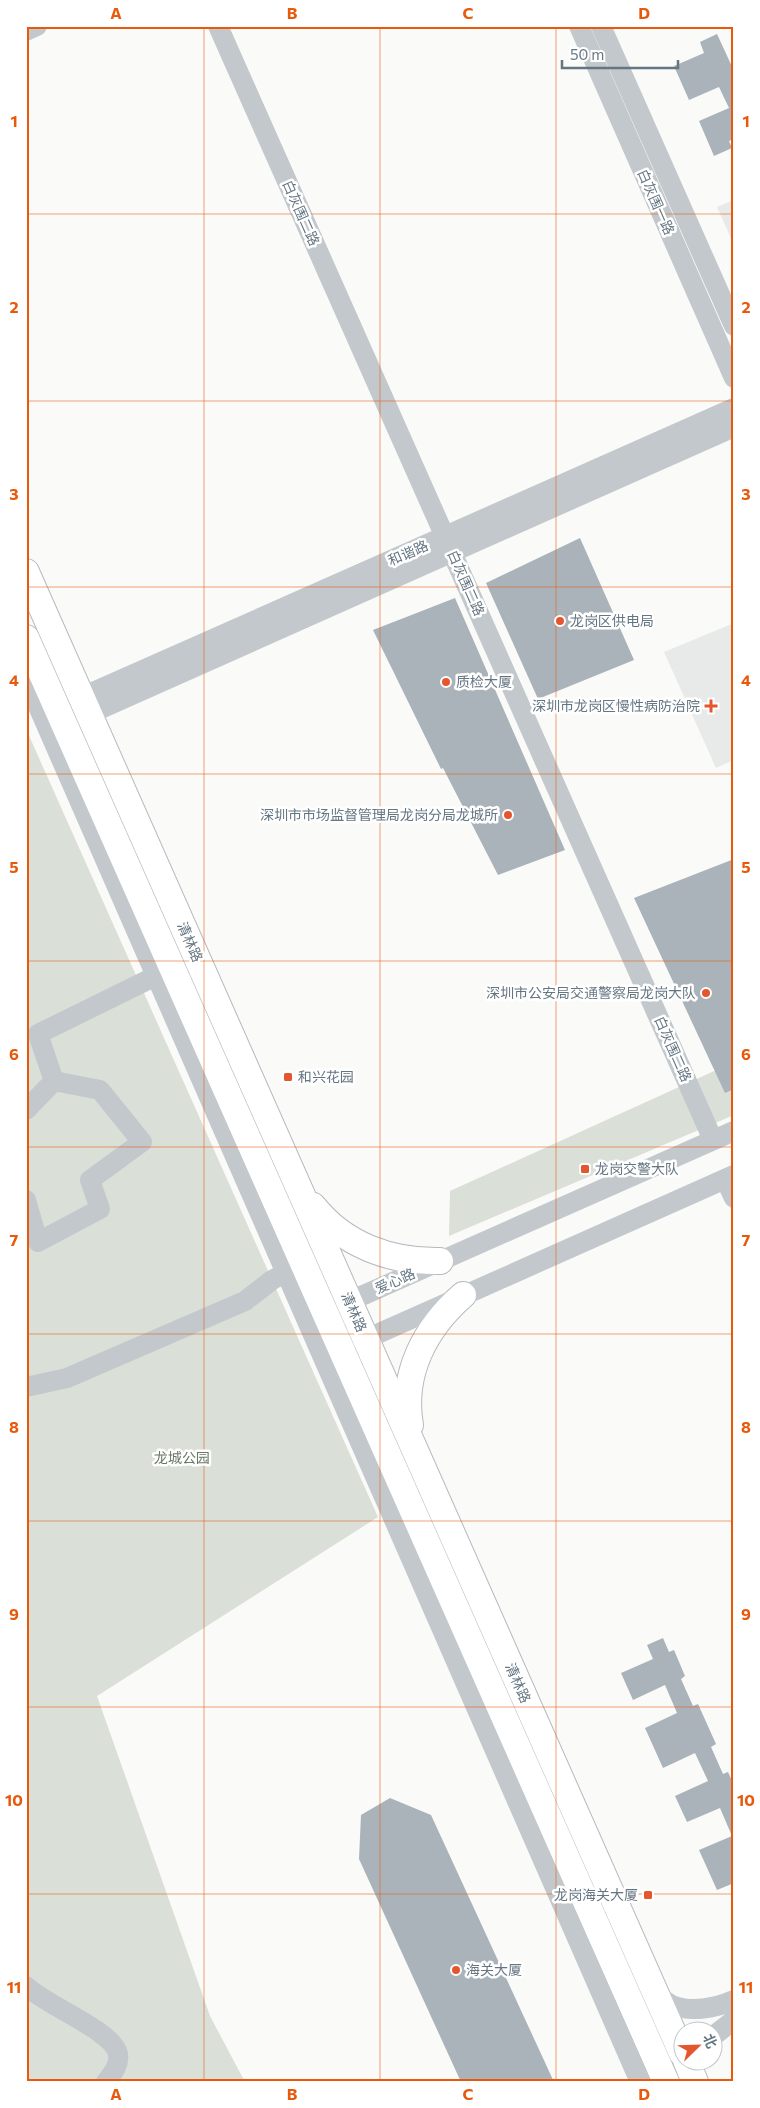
<svg xmlns="http://www.w3.org/2000/svg" width="760" height="2108" font-family="Commissioner,'Noto Sans SC',sans-serif">
	<style>
		.built { fill: #e8e9e9 }
		.green { fill: #dadfd7 }
		.building { fill: #aab3b9 }
		.lines { fill: none; stroke-linecap: round; stroke-linejoin: round }
		.major-casing { stroke: #b5babe; stroke-width: 28 }
		.minor { stroke: #c3c8cc; stroke-width: 20 }
		.major { stroke: #fff; stroke-width: 26 }
		.grid { fill: none; stroke: #e8590c; stroke-width: 1; stroke-opacity: 0.55 }
		.poi-dot { fill: #e4572e; stroke: #fff; stroke-width: 2 }
		.labels { text-anchor: middle; stroke-width: 5; stroke-linejoin: round; paint-order: stroke }
		.street-label { font-size: 14px; fill: #657683; stroke: #fff }
		.poi-label { font-size: 14px; fill: #657683; stroke: #fff; text-anchor: start }
		.park-label { font-size: 14px; fill: #687a64; stroke: #fff }
		.neatline { fill: none; stroke: #e8590c; stroke-width: 2 }
		.grid-label { font-size: 16px; text-anchor: middle; font-weight: bold; fill: #e8590c }
	</style>
	<rect width="100%" height="100%" fill="#fafaf8"/>
	<g class="built">
		<path d="M 734,200 L 734,245 L 717,207 Z"/>
		<path d="M 734,623 L 734,760 L 716,768 L 664,652 Z"/>
	</g>
	<g class="green">
		<path d="M 26,729 L 378,1517 L 97,1696 L 210,2016 L 245,2082 L 26,2082 Z"/>
		<path d="M 734,1062 L 734,1115 L 449,1236 L 450,1191 Z"/>
	</g>
	<g class="building">
		<path d="M 717,34 L 734,71 L 734,139 L 729,141 L 732,148 L 714,156 L 699,121 L 729,108 L 719,87 L 689,100 L 674,66 L 704,53 L 700,42 Z"/>
		<path d="M 580,538 L 634,660 L 538,699 L 486,583 Z"/>
		<path d="M 455,598 L 565,850 L 498,875 L 443,768 L 441,769 L 373,630 Z"/>
		<path d="M 734,859 L 734,1089 L 725,1093 L 634,898 Z"/>
		<path d="M 663,1638 L 669,1652 L 674,1650 L 685,1676 L 681,1679 L 693,1706 L 698,1704 L 716,1744 L 711,1747 L 723,1774 L 728,1772 L 734,1785 L 734,1883 L 717,1890 L 699,1850 L 732,1836 L 720,1808 L 687,1822 L 675,1796 L 708,1781 L 695,1753 L 663,1768 L 645,1728 L 677,1713 L 665,1685 L 633,1700 L 621,1673 L 653,1659 L 647,1645 Z"/>
		<path d="M 390,1798 L 431,1815 L 554,2082 L 461,2082 L 359,1859 L 361,1815 Z"/>
	</g>
	<g class="lines">
		<defs>
			<g id="major">
				<path d="M 26,572 L 682,2053"/>
				<path d="M 26,638 L 666,2082"/>
				<path d="M 313,1206 C 344,1245 390,1262 440,1261"/>
				<path d="M 410,1425 C 401,1374 425,1328 463,1295"/>
				<path d="M 686,2060 L 695,2082"/>
			</g>
		</defs>
		<use href="#major" class="major-casing"/>
		<g class="minor">
			<path d="M 218,26 L 713,1140"/>
			<path d="M 579,26 L 734,378"/>
			<path d="M 601,26 L 734,326"/>
			<path d="M 26,31 L 37,26"/>
			<path d="M 26,679 L 640,2082"/>
			<path d="M 82,697 L 734,408"/>
			<path d="M 89,714 L 734,427"/>
			<path d="M 54,1081 L 38,1034 L 166,971"/>
			<path d="M 26,1110 L 54,1081"/>
			<path d="M 725,1179 L 734,1198"/>
			<path d="M 26,1200 L 38,1242 L 100,1209 L 90,1180 L 142,1142 L 100,1090 L 54,1081"/>
			<path d="M 342,1315 L 350,1301 L 734,1131"/>
			<path d="M 353,1336 L 366,1339 L 734,1175"/>
			<path d="M 26,1387 L 67,1378 L 245,1301 L 272,1280 L 285,1273"/>
			<path d="M 26,1986 C 45,2005 114,2031 118,2054 C 120,2065 112,2074 106,2082"/>
			<path d="M 656,1994 C 661,1997 667,2003 672,2005 C 691,2013 716,2008 734,2000"/>
			<path d="M 712,2037 L 734,2020"/>
		</g>
		<use href="#major" class="major"/>
	</g>
	<path class="grid" d="M 204,26 L 204,2082M 380,26 L 380,2082M 556,26 L 556,2082M 26,214 L 734,214M 26,401 L 734,401M 26,587 L 734,587M 26,774 L 734,774M 26,961 L 734,961M 26,1147 L 734,1147M 26,1334 L 734,1334M 26,1521 L 734,1521M 26,1707 L 734,1707M 26,1894 L 734,1894"/>
	<g class="poi-dot">
		<circle cx="560" cy="621" r="5"/>
		<circle cx="446" cy="682" r="5"/>
		<path d="M708.5 698.5h5v5h5v5h-5v5h-5v-5h-5v-5h5z"/>
		<circle cx="508" cy="815" r="5"/>
		<circle cx="706" cy="993" r="5"/>
		<rect x="283" y="1072" width="10" height="10" rx="2.5"/>
		<rect x="580" y="1164" width="10" height="10" rx="2.5"/>
		<rect x="643" y="1890" width="10" height="10" rx="2.5"/>
		<circle cx="456" cy="1970" r="5"/>
	</g>
	<g class="labels">
		<g class="street-label">
			<text transform="translate(656 202) rotate(66)" y="5">白灰围一路</text>
			<text transform="translate(301 213) rotate(66)" y="5">白灰围二路</text>
			<text transform="translate(408 553) rotate(-24)" y="5">和谐路</text>
			<text transform="translate(466 583) rotate(66)" y="5">白灰围二路</text>
			<text transform="translate(190 942) rotate(66)" y="5">清林路</text>
			<text transform="translate(673 1049) rotate(66)" y="5">白灰围二路</text>
			<text transform="translate(395 1281) rotate(-24)" y="5">爱心路</text>
			<text transform="translate(354 1312) rotate(66)" y="5">清林路</text>
			<text transform="translate(518 1683) rotate(66)" y="5">清林路</text>
		</g>
		<g class="poi-label">
			<text x="570" y="626">龙岗区供电局</text>
			<text x="456" y="687">质检大厦</text>
			<text x="700" y="711" text-anchor="end">深圳市龙岗区慢性病防治院</text>
			<text x="498" y="820" text-anchor="end">深圳市市场监督管理局龙岗分局龙城所</text>
			<text x="696" y="998" text-anchor="end">深圳市公安局交通警察局龙岗大队</text>
			<text x="298" y="1082">和兴花园</text>
			<text x="595" y="1174">龙岗交警大队</text>
			<text x="638" y="1900" text-anchor="end">龙岗海关大厦</text>
			<text x="466" y="1975">海关大厦</text>
		</g>
		<g class="park-label">
			<text x="182" y="1463">龙城公园</text>
		</g>
	</g>
	<rect width="760" height="2108" fill="none" stroke="#ffffff" stroke-width="55"/>
	<g transform="translate(698 2046) rotate(67)"><circle r="24" fill="#ffffff" stroke="#c1c8cd"/>
	<path d="M0-4L9 19L0 12L-9 19Z" fill="#e4572e"/>
	<text y="-8" font-size="14" font-weight="bold" text-anchor="middle" fill="#657683">北</text>
	</g>
	<path d="M562 60v8h116v-8" fill="none" stroke="#657683" stroke-width="2.5"/>
	<text x="570" y="60" font-size="15" fill="#657683" stroke="#ffffff" stroke-width="4" paint-order="stroke">50 m</text>
	<rect x="28" y="28" width="704" height="2052" class="neatline"/>
	<g class="grid-label">
		<text x="116" y="19">A</text>
		<text x="292" y="19">B</text>
		<text x="468" y="19">C</text>
		<text x="644" y="19">D</text>
		<text x="14" y="127">1</text>
		<text x="746" y="127">1</text>
		<text x="14" y="313">2</text>
		<text x="746" y="313">2</text>
		<text x="14" y="500">3</text>
		<text x="746" y="500">3</text>
		<text x="14" y="686">4</text>
		<text x="746" y="686">4</text>
		<text x="14" y="873">5</text>
		<text x="746" y="873">5</text>
		<text x="14" y="1060">6</text>
		<text x="746" y="1060">6</text>
		<text x="14" y="1246">7</text>
		<text x="746" y="1246">7</text>
		<text x="14" y="1433">8</text>
		<text x="746" y="1433">8</text>
		<text x="14" y="1620">9</text>
		<text x="746" y="1620">9</text>
		<text x="14" y="1806">10</text>
		<text x="746" y="1806">10</text>
		<text x="14" y="1993">11</text>
		<text x="746" y="1993">11</text>
		<text x="116" y="2100">A</text>
		<text x="292" y="2100">B</text>
		<text x="468" y="2100">C</text>
		<text x="644" y="2100">D</text>
	</g>
</svg>
